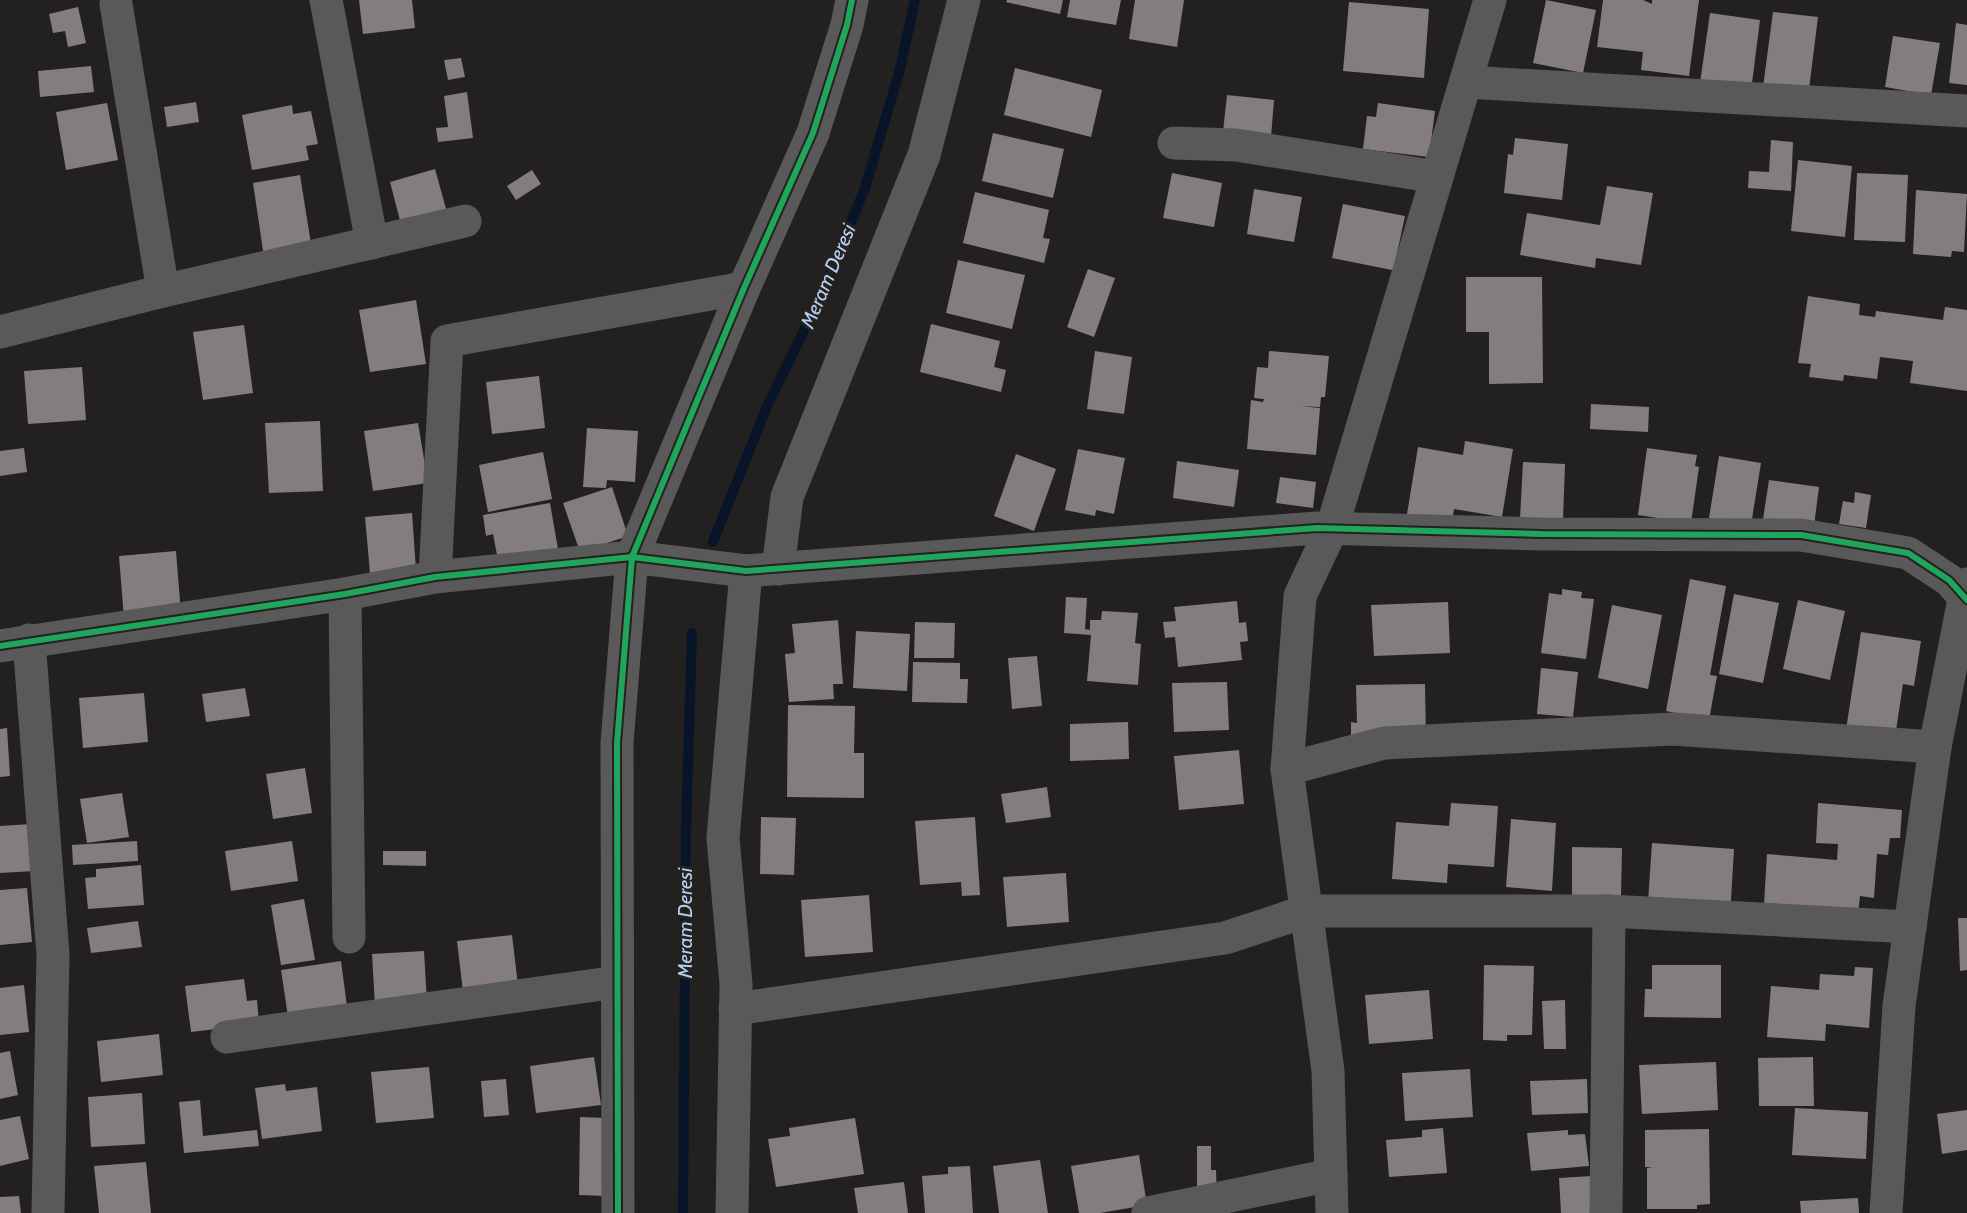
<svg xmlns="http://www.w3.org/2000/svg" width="1967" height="1213" font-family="Cabin,sans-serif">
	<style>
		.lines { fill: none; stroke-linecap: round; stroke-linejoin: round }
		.stream { stroke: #081427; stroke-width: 10 }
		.building { fill: #837d81 }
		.minor { stroke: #5a595a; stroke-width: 33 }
		.tertiary { stroke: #5a595a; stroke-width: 33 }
		.cycleway-casing { stroke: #25221d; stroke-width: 10 }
		.cycleway { stroke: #20a55d; stroke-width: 6 }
		.labels { text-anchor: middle; stroke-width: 6; stroke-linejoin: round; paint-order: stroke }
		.water-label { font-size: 20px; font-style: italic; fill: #b4d0f6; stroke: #25221d }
	</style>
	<rect width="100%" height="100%" fill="#23211f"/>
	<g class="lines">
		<g class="stream">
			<path d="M 713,542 L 767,406 L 819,300 L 865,188 L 899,73 L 915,0"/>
			<path d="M 683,1213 L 686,828 L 692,633"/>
		</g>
	</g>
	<g class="building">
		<path d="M 359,0 L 412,0 L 415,28 L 363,34 Z"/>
		<path d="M 1007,0 L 1063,0 L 1060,14 L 1006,2 Z"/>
		<path d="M 1070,0 L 1121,0 L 1116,25 L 1067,17 Z"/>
		<path d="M 1135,0 L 1184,0 L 1177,47 L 1129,39 Z"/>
		<path d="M 1546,0 L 1596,10 L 1583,73 L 1533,63 Z"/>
		<path d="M 1603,0 L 1643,0 L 1652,4 L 1652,0 L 1699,0 L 1689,76 L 1641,70 L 1643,52 L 1597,47 Z"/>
		<path d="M 1349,2 L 1429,9 L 1424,78 L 1343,71 Z"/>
		<path d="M 78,7 L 86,43 L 68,47 L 65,31 L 53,33 L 49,14 Z"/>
		<path d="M 1773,12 L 1818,17 L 1809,89 L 1763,87 Z"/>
		<path d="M 1710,13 L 1760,20 L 1751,91 L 1700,83 Z"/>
		<path d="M 1956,23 L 1967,25 L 1967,85 L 1949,83 Z"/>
		<path d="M 1893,36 L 1940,43 L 1931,95 L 1885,87 Z"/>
		<path d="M 461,58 L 465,77 L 448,80 L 444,60 Z"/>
		<path d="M 91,66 L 94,92 L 40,97 L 38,71 Z"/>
		<path d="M 1015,68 L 1102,90 L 1091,137 L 1004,115 Z"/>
		<path d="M 467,92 L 473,138 L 438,142 L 436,128 L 448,127 L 444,96 Z"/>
		<path d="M 1227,95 L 1274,100 L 1271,137 L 1223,132 Z"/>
		<path d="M 196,102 L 199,122 L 167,127 L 164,107 Z"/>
		<path d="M 107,103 L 118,160 L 66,170 L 56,112 Z"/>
		<path d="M 1378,103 L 1435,111 L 1429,157 L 1363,149 L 1367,116 L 1376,117 Z"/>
		<path d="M 292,105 L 293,114 L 311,111 L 318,144 L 306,146 L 309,160 L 252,170 L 242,115 Z"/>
		<path d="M 993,133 L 1064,149 L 1053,198 L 982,181 Z"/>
		<path d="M 1515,138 L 1568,144 L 1562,200 L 1504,193 L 1508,154 L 1513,155 Z"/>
		<path d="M 1771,140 L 1793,142 L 1791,191 L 1748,188 L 1749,171 L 1769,172 Z"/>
		<path d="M 1798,160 L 1852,166 L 1845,237 L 1791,231 Z"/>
		<path d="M 435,169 L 448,216 L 402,228 L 390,182 Z"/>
		<path d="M 532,170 L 541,184 L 516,200 L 507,186 Z"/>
		<path d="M 1172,173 L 1222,183 L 1214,227 L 1163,218 Z"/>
		<path d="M 1857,173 L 1908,175 L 1905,242 L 1854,240 Z"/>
		<path d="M 300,175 L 312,250 L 264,257 L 253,183 Z"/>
		<path d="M 1607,186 L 1653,193 L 1641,265 L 1596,258 L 1595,268 L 1520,255 L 1527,213 L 1600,225 Z"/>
		<path d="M 1254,189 L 1302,197 L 1294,242 L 1247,234 Z"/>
		<path d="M 1916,190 L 1967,194 L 1964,252 L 1952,251 L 1951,257 L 1913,254 Z"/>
		<path d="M 975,192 L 1049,210 L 1043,238 L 1050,239 L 1044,263 L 963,243 Z"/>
		<path d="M 1343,204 L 1405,216 L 1396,258 L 1402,272 L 1332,258 Z"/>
		<path d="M 958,260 L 1025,275 L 1012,329 L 946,313 Z"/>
		<path d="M 1088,269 L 1115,278 L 1094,337 L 1067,327 Z"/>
		<path d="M 1466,277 L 1542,277 L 1543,383 L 1489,384 L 1489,332 L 1466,332 Z"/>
		<path d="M 1808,296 L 1860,304 L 1859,315 L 1875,317 L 1876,311 L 1943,320 L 1945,307 L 1967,310 L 1967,391 L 1910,383 L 1913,361 L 1880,357 L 1877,379 L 1844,375 L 1843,381 L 1809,377 L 1811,364 L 1798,363 Z"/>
		<path d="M 416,300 L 426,364 L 370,372 L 359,310 Z"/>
		<path d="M 931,324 L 1000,341 L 994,367 L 1006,370 L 1001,392 L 920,372 Z"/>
		<path d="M 244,325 L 253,393 L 203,400 L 193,332 Z"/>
		<path d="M 1095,351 L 1132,357 L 1124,414 L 1087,409 Z"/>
		<path d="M 1269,351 L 1329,356 L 1325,397 L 1321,397 L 1320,407 L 1300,406 L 1320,408 L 1316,455 L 1247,449 L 1251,400 L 1263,402 L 1264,399 L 1254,398 L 1257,367 L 1268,368 Z"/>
		<path d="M 82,367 L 86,420 L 28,424 L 24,371 Z"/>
		<path d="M 539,376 L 545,428 L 492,434 L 486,382 Z"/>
		<path d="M 1591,404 L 1649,407 L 1648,432 L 1590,429 Z"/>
		<path d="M 320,421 L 323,491 L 269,493 L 265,423 Z"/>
		<path d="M 418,423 L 428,483 L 373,491 L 364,431 Z"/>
		<path d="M 587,428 L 638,431 L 635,482 L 607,480 L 606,488 L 583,487 Z"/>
		<path d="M 1465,441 L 1513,449 L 1502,517 L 1454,509 L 1452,522 L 1407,514 L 1418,447 L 1463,455 Z"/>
		<path d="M 24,448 L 27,472 L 0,476 L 0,451 Z"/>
		<path d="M 1647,448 L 1697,455 L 1695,466 L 1699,467 L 1691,523 L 1638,515 Z"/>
		<path d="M 1078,449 L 1125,458 L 1114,514 L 1096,510 L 1095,516 L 1065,510 Z"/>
		<path d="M 543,452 L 552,499 L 488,512 L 479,465 Z"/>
		<path d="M 1016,454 L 1056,469 L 1034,531 L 994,516 Z"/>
		<path d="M 1719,456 L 1761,463 L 1751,525 L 1709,518 Z"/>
		<path d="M 1177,461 L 1239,470 L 1234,507 L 1173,498 Z"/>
		<path d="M 1523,462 L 1565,464 L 1563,520 L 1520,519 Z"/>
		<path d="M 1280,477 L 1316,482 L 1313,508 L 1276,503 Z"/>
		<path d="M 1769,480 L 1819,487 L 1814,526 L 1763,519 Z"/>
		<path d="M 612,487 L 628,536 L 580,552 L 563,503 Z"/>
		<path d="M 1855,492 L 1871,495 L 1866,528 L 1839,524 L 1843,501 L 1854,503 Z"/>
		<path d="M 550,503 L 558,549 L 498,560 L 493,534 L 486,536 L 483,515 Z"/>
		<path d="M 412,513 L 416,570 L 370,573 L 365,517 Z"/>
		<path d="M 176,551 L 181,614 L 124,618 L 119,556 Z"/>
		<path d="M 1690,579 L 1726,586 L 1710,675 L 1717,676 L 1709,720 L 1666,711 Z"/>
		<path d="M 1562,589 L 1582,592 L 1581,598 L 1594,599 L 1586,659 L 1541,653 L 1549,593 L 1562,595 Z"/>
		<path d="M 1734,594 L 1779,603 L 1763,683 L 1719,674 Z"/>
		<path d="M 1066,597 L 1087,598 L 1085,629 L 1090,630 L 1090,620 L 1101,620 L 1102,611 L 1138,613 L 1135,643 L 1141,644 L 1138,685 L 1087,681 L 1091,635 L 1064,633 Z"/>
		<path d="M 1798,600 L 1845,611 L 1830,680 L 1783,669 Z"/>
		<path d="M 1237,601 L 1239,623 L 1246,622 L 1248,641 L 1240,642 L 1242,660 L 1178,667 L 1175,637 L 1165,638 L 1163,622 L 1176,621 L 1174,607 Z"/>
		<path d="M 1448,602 L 1450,653 L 1374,656 L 1371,605 Z"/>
		<path d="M 1612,605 L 1662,615 L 1648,689 L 1598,678 Z"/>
		<path d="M 838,620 L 843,684 L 833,684 L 834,699 L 789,702 L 785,654 L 795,653 L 792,624 Z"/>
		<path d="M 915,622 L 955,623 L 954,658 L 914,658 Z"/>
		<path d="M 856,631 L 910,634 L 907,691 L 853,688 Z"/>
		<path d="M 1861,632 L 1921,641 L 1914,686 L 1903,684 L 1895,737 L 1846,730 Z"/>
		<path d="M 1037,656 L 1042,706 L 1012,709 L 1008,658 Z"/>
		<path d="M 913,662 L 960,663 L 960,679 L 968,679 L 967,703 L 912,702 Z"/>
		<path d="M 1541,668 L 1578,672 L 1573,717 L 1537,714 Z"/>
		<path d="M 1227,682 L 1229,730 L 1174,732 L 1172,683 Z"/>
		<path d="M 1425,684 L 1426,739 L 1351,741 L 1351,722 L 1357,723 L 1356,685 Z"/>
		<path d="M 245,688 L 250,716 L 206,722 L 202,694 Z"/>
		<path d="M 144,693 L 148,742 L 83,748 L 79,698 Z"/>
		<path d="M 788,705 L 855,706 L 854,753 L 864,753 L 864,798 L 787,797 Z"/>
		<path d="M 1128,722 L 1129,759 L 1070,761 L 1070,724 Z"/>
		<path d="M 7,728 L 10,776 L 0,777 L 0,729 Z"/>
		<path d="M 1239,750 L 1244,804 L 1179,810 L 1174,756 Z"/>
		<path d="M 305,768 L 312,813 L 273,819 L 266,774 Z"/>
		<path d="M 1047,787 L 1051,817 L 1006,823 L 1001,794 Z"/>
		<path d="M 122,793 L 129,837 L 87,843 L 80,799 Z"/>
		<path d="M 1451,803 L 1498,806 L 1494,867 L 1448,864 L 1447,883 L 1392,879 L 1396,822 L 1449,826 Z"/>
		<path d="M 1818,803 L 1902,810 L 1900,838 L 1890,838 L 1888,855 L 1877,854 L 1874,898 L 1860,896 L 1858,913 L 1764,904 L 1767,854 L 1837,860 L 1838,844 L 1816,843 Z"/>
		<path d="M 761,817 L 796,818 L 794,875 L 760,874 Z"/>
		<path d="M 975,817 L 980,895 L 962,896 L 961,882 L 920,885 L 915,821 Z"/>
		<path d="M 1511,819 L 1556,823 L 1552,891 L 1506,887 Z"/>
		<path d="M 31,824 L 34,871 L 0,873 L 0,826 Z"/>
		<path d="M 137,841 L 138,861 L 73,865 L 72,845 Z"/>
		<path d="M 292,841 L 298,881 L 231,891 L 225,851 Z"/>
		<path d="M 1652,843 L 1734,849 L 1730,917 L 1648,902 Z"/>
		<path d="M 1572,847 L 1622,848 L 1621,896 L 1572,895 Z"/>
		<path d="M 383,851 L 426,851 L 426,866 L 383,865 Z"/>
		<path d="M 141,865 L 144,905 L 88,909 L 85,878 L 96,877 L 96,869 Z"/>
		<path d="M 1066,873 L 1069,922 L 1007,927 L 1003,877 Z"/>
		<path d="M 27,888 L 32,942 L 0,945 L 0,890 Z"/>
		<path d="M 869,895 L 873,952 L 805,957 L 801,900 Z"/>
		<path d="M 304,899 L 315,960 L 281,965 L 271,905 Z"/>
		<path d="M 1958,918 L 1967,918 L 1967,970 L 1960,971 Z"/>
		<path d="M 138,921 L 142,947 L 91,953 L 87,928 Z"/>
		<path d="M 512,935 L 518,985 L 464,1000 L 457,941 Z"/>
		<path d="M 424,951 L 427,1003 L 375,1006 L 372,954 Z"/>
		<path d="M 341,961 L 348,1014 L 289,1023 L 281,970 Z"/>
		<path d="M 1484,965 L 1534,966 L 1532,1035 L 1507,1035 L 1507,1041 L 1483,1040 Z"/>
		<path d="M 1652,965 L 1721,965 L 1721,1018 L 1644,1017 L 1645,989 L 1652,989 Z"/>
		<path d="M 1855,967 L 1873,968 L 1869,1028 L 1826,1024 L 1825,1041 L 1767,1037 L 1771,986 L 1819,990 L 1820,974 L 1854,976 Z"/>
		<path d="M 244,979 L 247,1001 L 257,1000 L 259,1024 L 191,1032 L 185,986 Z"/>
		<path d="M 24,985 L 29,1032 L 0,1035 L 0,988 Z"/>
		<path d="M 1429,990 L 1433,1039 L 1369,1044 L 1365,995 Z"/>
		<path d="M 1565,1000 L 1566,1049 L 1544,1049 L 1542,1001 Z"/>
		<path d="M 159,1034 L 163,1075 L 101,1082 L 97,1041 Z"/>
		<path d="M 10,1051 L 18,1095 L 0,1099 L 0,1053 Z"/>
		<path d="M 594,1057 L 601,1105 L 536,1113 L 530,1066 Z"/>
		<path d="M 1813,1057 L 1814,1106 L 1759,1106 L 1758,1058 Z"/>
		<path d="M 1716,1062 L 1718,1110 L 1642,1114 L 1639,1065 Z"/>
		<path d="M 429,1067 L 434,1118 L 376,1123 L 371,1072 Z"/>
		<path d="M 1470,1069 L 1473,1117 L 1405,1121 L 1402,1073 Z"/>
		<path d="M 506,1079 L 509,1115 L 484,1117 L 481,1081 Z"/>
		<path d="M 1587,1079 L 1588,1113 L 1532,1115 L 1530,1081 Z"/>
		<path d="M 285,1084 L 286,1091 L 317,1087 L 322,1131 L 262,1139 L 255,1088 Z"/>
		<path d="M 142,1093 L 145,1144 L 91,1147 L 88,1097 Z"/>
		<path d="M 200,1100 L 203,1136 L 257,1130 L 259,1146 L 184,1153 L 179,1102 Z"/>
		<path d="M 1795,1108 L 1868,1112 L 1866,1159 L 1792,1155 Z"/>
		<path d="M 1967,1110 L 1967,1150 L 1942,1154 L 1937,1114 Z"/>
		<path d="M 20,1116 L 29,1159 L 0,1166 L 0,1120 Z"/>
		<path d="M 580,1117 L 606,1118 L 605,1196 L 579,1195 Z"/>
		<path d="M 855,1118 L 864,1174 L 776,1187 L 768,1139 L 790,1136 L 789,1128 Z"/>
		<path d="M 1443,1128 L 1447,1173 L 1389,1177 L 1386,1140 L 1422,1137 L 1422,1130 Z"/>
		<path d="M 1709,1129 L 1710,1204 L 1697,1205 L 1697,1209 L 1647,1209 L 1647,1168 L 1653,1167 L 1645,1167 L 1645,1130 Z"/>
		<path d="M 1568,1130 L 1568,1135 L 1585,1134 L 1589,1166 L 1531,1171 L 1527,1133 Z"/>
		<path d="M 1197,1146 L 1211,1146 L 1211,1170 L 1216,1170 L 1217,1197 L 1197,1197 Z"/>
		<path d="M 1139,1155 L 1147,1205 L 1100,1213 L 1079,1213 L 1071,1166 Z"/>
		<path d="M 1040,1160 L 1048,1213 L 999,1213 L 993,1166 Z"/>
		<path d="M 146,1162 L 151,1213 L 99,1213 L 94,1166 Z"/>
		<path d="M 970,1166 L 973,1213 L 925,1213 L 922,1176 L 948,1174 L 948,1167 Z"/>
		<path d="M 1592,1176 L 1595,1213 L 1561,1213 L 1559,1178 Z"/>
		<path d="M 904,1182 L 908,1213 L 858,1213 L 854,1188 Z"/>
		<path d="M 19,1196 L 21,1213 L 0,1213 L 0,1197 Z"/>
		<path d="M 1858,1198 L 1859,1213 L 1801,1213 L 1800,1201 Z"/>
	</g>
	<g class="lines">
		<g class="minor">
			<path d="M 326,0 L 372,243"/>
			<path d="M 116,4 L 163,291"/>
			<path d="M 1466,82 L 1967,111"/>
			<path d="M 1174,143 L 1236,145 L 1437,177"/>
			<path d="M 0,332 L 163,291 L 465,221"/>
			<path d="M 778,569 L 787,497 L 924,155 L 964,0"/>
			<path d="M 435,577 L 447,341 L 744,288"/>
			<path d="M 345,594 L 349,937"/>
			<path d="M 29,640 L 53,955 L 48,1213"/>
			<path d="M 0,646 L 345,594 L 435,577 L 632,557 L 746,571 L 1317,528 L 1542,534 L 1801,535 L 1908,553 L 1949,580 L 1967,600"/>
			<path d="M 1287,769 L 1384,743 L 1673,729 L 1935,747"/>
			<path d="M 735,1009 L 1225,938 L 1307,911 L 1609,911 L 1910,927"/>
			<path d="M 227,1037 L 617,982"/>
			<path d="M 732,1213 L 736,984 L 723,838 L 746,571"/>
			<path d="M 1148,1213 L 1331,1175"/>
			<path d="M 1606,1213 L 1609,911"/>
			<path d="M 1886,1213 L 1899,1006 L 1935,747 L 1967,584"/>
		</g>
		<g class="tertiary">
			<path d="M 618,1213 L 617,743 L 632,557 L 744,288 L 813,133 L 847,25 L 852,0"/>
			<path d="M 1332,1213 L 1328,1071 L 1287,769 L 1300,596 L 1332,528 L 1490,0"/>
		</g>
		<defs>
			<g id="cycleway">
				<path d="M 0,646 L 345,594 L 435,577 L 632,557 L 746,571 L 1317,528 L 1542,534 L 1801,535 L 1908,553 L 1949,580 L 1967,600"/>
				<path d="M 618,1213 L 617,743 L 632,557 L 744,288 L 813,133 L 847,25 L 852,0"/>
			</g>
		</defs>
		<use href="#cycleway" class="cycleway-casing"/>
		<use href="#cycleway" class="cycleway"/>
	</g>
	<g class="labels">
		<g class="water-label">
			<text transform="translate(828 276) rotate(-67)" y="7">Meram Deresi</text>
			<text transform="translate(685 923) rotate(-90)" y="7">Meram Deresi</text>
		</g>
	</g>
</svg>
